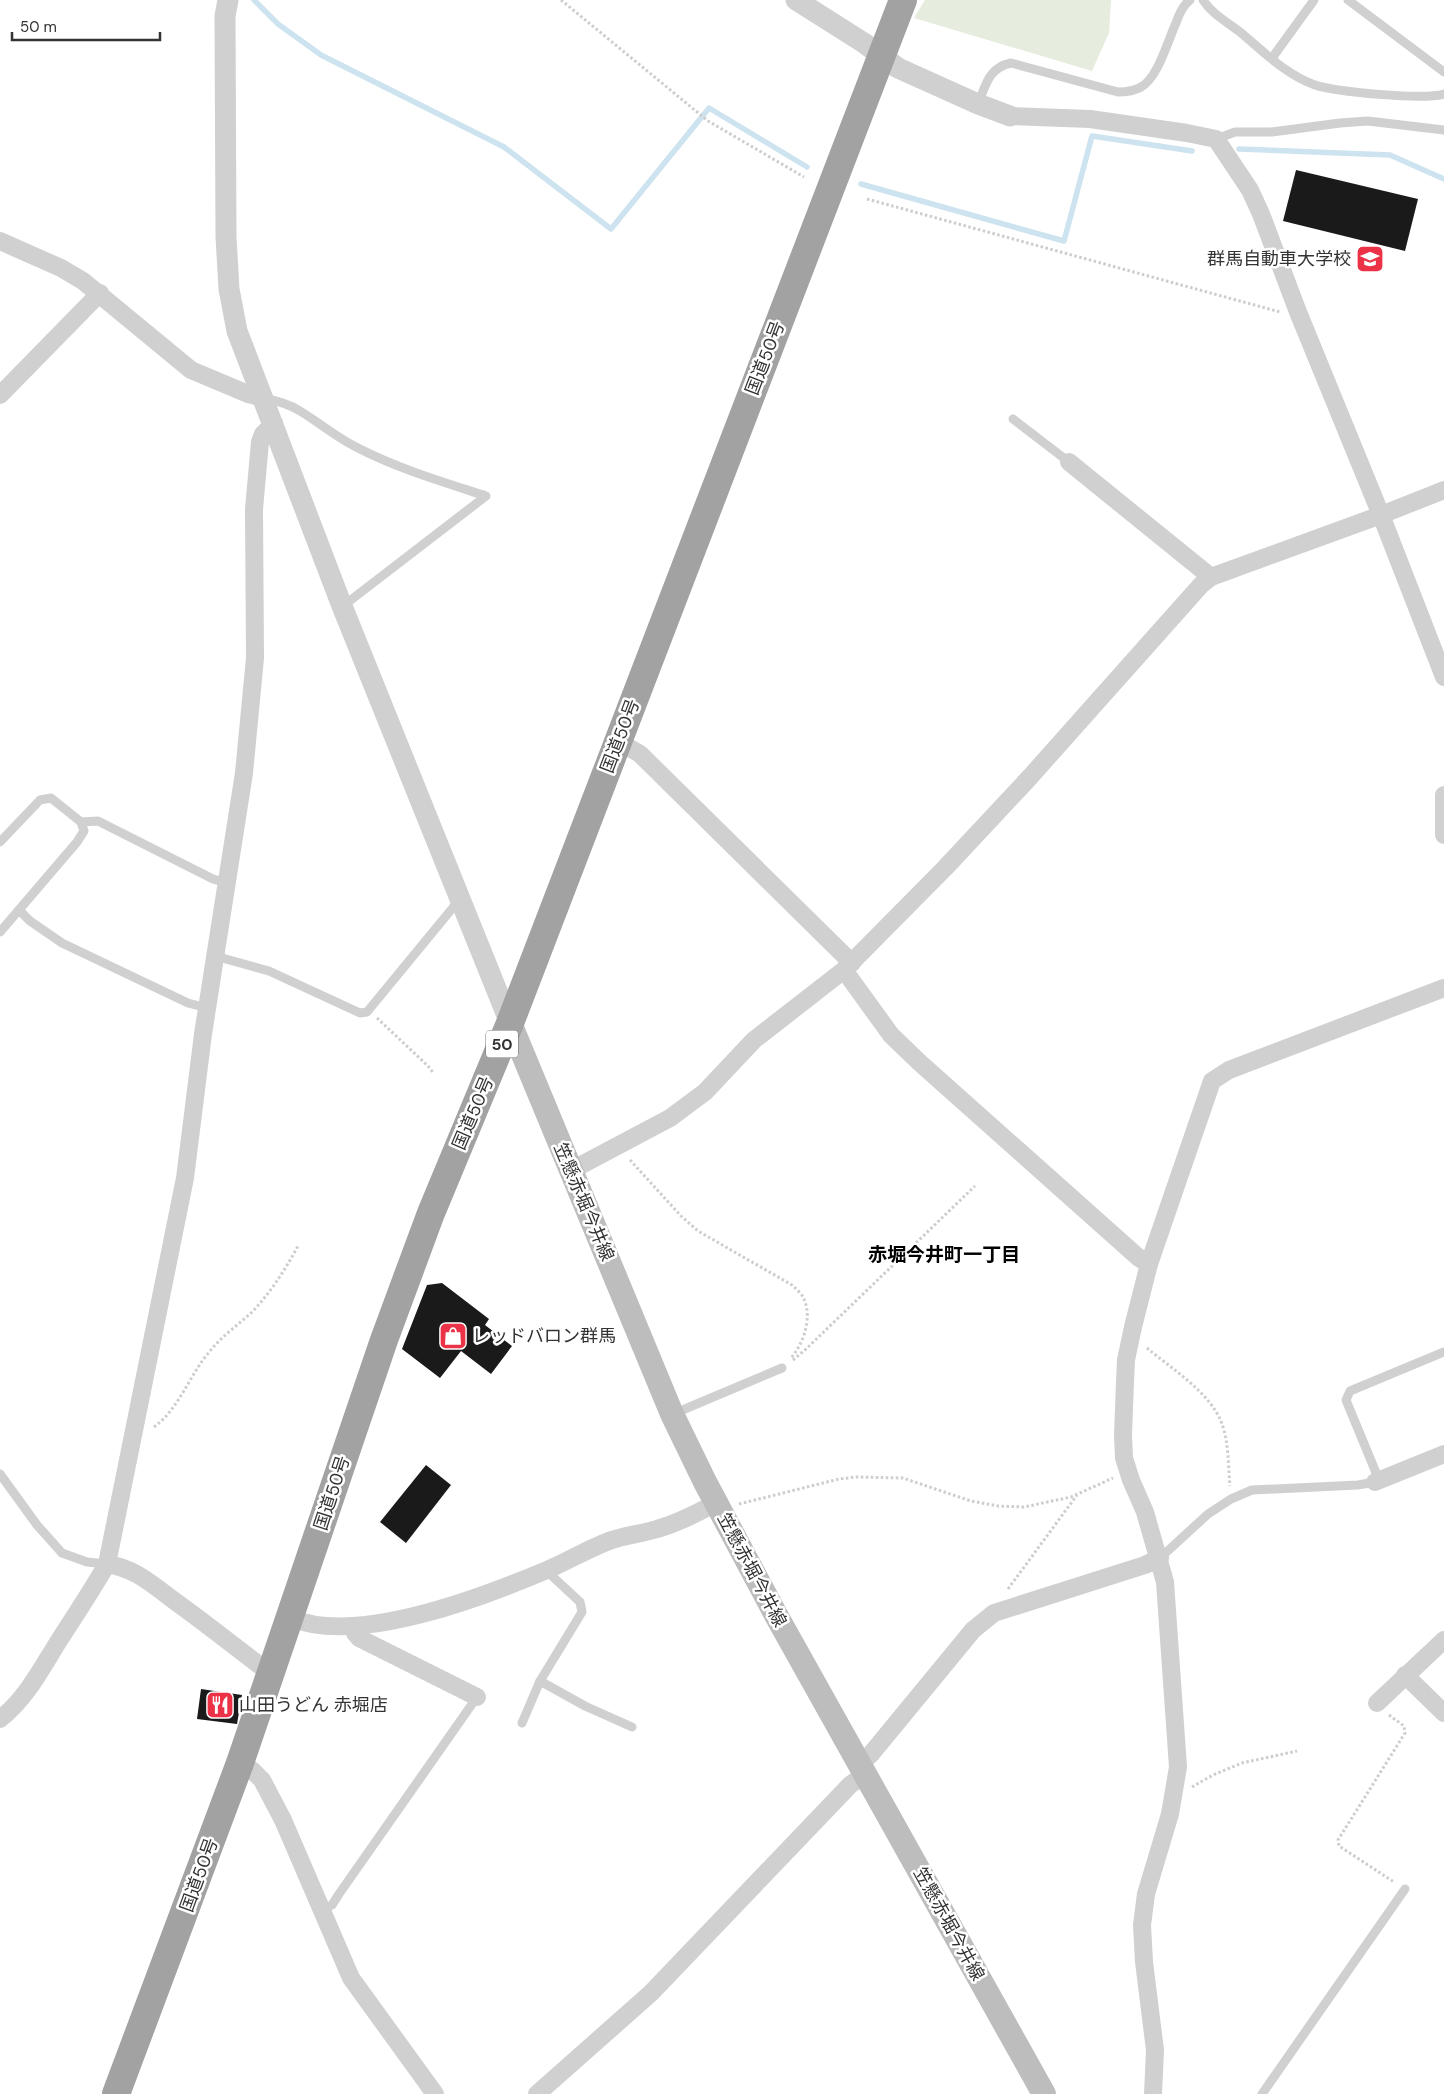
<svg xmlns="http://www.w3.org/2000/svg" width="1444" height="2094" font-family="'DM Sans','Noto Sans JP',sans-serif">
	<style>
		.grass { fill: #e6ecde }
		.lines { fill: none; stroke-linecap: round; stroke-linejoin: round }
		.stream { stroke: #cde3ef; stroke-width: 5.5 }
		.building { fill: #1a1a1a }
		.path { stroke: #cdcdcd; stroke-width: 3; stroke-dasharray: 2.5 2.5; stroke-linecap: butt }
		.service { stroke: #d0d0d0; stroke-width: 9 }
		.minor { stroke: #d0d0d0; stroke-width: 18 }
		.tertiary { stroke: #d0d0d0; stroke-width: 21 }
		.secondary { stroke: #bdbdbd; stroke-width: 24 }
		.trunk { stroke: #a2a2a2; stroke-width: 28 }
		.labels { text-anchor: middle; stroke-width: 5; stroke-linejoin: round; paint-order: stroke }
		.shield { fill: #fff; stroke: #707070; stroke-width: 1 }
		.shield-label { font-size: 16px; font-weight: bold; fill: #333 }
		.poi-label { font-size: 18px; fill: #333; stroke: #fff; text-anchor: start }
		.street-label { font-size: 18px; fill: #333; stroke: #fff }
		.neighbourhood-label { font-size: 19px; font-weight: bold; fill: #000; stroke: #fff }
	</style>
	<rect width="100%" height="100%" fill="#fff"/>
	<path class="grass" d="M 925,0 L 1111,0 L 1109,33 L 1092,71 L 914,18 Z"/>
	<g class="lines">
		<g class="stream">
			<path d="M 254,0 L 278,24 L 321,55 L 504,147 L 611,229 L 709,108 L 807,167"/>
			<path d="M 1239,149 L 1390,155 L 1444,179"/>
			<path d="M 861,184 L 1064,241 L 1092,136 L 1192,151"/>
		</g>
	</g>
	<g class="building">
		<path d="M 1296,170 L 1418,199 L 1405,251 L 1283,221 Z"/>
		<path d="M 442,1283 L 489,1319 L 485,1325 L 512,1346 L 491,1374 L 461,1351 L 440,1378 L 402,1349 L 427,1285 Z"/>
		<path d="M 426,1465 L 451,1485 L 406,1543 L 380,1522 Z"/>
		<path d="M 201,1689 L 242,1695 L 237,1724 L 197,1719 Z"/>
	</g>
	<g class="lines">
		<g class="path">
			<path d="M 561,0 L 708,121 L 804,177"/>
			<path d="M 867,199 L 1280,312"/>
			<path d="M 377,1018 L 428,1066 L 434,1074"/>
			<path d="M 630,1160 L 681,1216 L 698,1231 L 792,1285 C 796,1289 801,1293 803,1297 C 813,1316 804,1343 791,1358"/>
			<path d="M 1147,1348 C 1172,1369 1211,1393 1222,1424 C 1229,1443 1228,1466 1230,1486"/>
			<path d="M 793,1360 L 805,1350 L 975,1186"/>
			<path d="M 154,1427 C 180,1408 189,1375 210,1351 C 222,1336 238,1325 252,1312 C 271,1292 285,1270 298,1246"/>
			<path d="M 739,1504 L 839,1479 L 856,1477 L 903,1478 L 971,1501 L 998,1506 L 1024,1507 L 1071,1497 L 1113,1478"/>
			<path d="M 1008,1589 L 1077,1495"/>
			<path d="M 1389,1715 L 1404,1726 L 1405,1733 L 1338,1840 L 1339,1846 L 1394,1882"/>
			<path d="M 1192,1787 L 1213,1775 L 1242,1763 L 1297,1751"/>
		</g>
		<g class="service">
			<path d="M 1203,0 C 1212,14 1227,22 1240,32 C 1263,51 1286,75 1315,85 C 1336,92 1423,100 1444,94"/>
			<path d="M 1348,0 L 1444,72"/>
			<path d="M 1272,58 L 1314,0"/>
			<path d="M 978,104 C 986,85 988,68 1011,63 L 1118,92 C 1125,92 1134,91 1141,87 C 1158,78 1168,40 1176,23 C 1179,14 1183,5 1190,0"/>
			<path d="M 1216,139 L 1235,132 L 1272,132 L 1340,123 L 1368,121 L 1444,130"/>
			<path d="M 265,398 C 277,401 289,404 300,411 C 320,423 337,438 358,448 C 399,469 443,482 486,496 L 343,606"/>
			<path d="M 1013,419 L 1069,462"/>
			<path d="M 81,822 L 98,821 L 213,879 L 227,883"/>
			<path d="M 0,842 L 40,800 L 51,798 L 81,822 L 84,831 L 77,842 L 0,932"/>
			<path d="M 19,910 L 30,921 L 62,943 L 188,1003 L 207,1008"/>
			<path d="M 215,956 L 269,971 L 360,1013 L 367,1012 L 460,899"/>
			<path d="M 673,1414 L 782,1368"/>
			<path d="M 0,1474 L 37,1525 L 62,1553 L 87,1562 L 107,1564"/>
			<path d="M 1379,1480 L 1346,1400 L 1350,1391 L 1444,1352"/>
			<path d="M 1160,1558 L 1208,1514 L 1231,1499 L 1252,1490 L 1358,1485 L 1375,1482"/>
			<path d="M 540,1681 L 585,1706 L 632,1727"/>
			<path d="M 522,1723 L 540,1681 L 582,1612 L 580,1602 L 552,1576 L 548,1569"/>
			<path d="M 323,1909 L 332,1905 L 339,1894 L 477,1697"/>
			<path d="M 1262,2094 L 1405,1889"/>
		</g>
		<g class="minor">
			<path d="M 1010,116 L 1090,119 L 1187,133 L 1216,139 L 1250,190 L 1261,214 L 1298,312 L 1381,515 L 1444,677"/>
			<path d="M 0,241 L 61,268 L 83,281 L 191,370 L 248,394 L 264,398"/>
			<path d="M 0,395 L 100,293"/>
			<path d="M 1069,462 L 1211,577"/>
			<path d="M 617,744 L 628,747 L 640,754 L 852,963"/>
			<path d="M 1444,795 L 1444,835"/>
			<path d="M 844,970 L 891,1035 L 919,1062 L 1139,1258 L 1149,1264"/>
			<path d="M 570,1171 L 670,1118 L 705,1092 L 754,1040 L 844,970 L 945,868 L 1030,777 L 1201,585 L 1211,577 L 1381,515 L 1444,490"/>
			<path d="M 1375,1482 L 1444,1454"/>
			<path d="M 107,1564 C 135,1568 153,1585 176,1602 C 208,1625 239,1650 271,1674"/>
			<path d="M 291,1618 C 357,1646 483,1597 547,1570 C 568,1561 588,1549 609,1541 C 625,1535 641,1534 657,1529 C 678,1523 697,1513 716,1503"/>
			<path d="M 352,1626 L 355,1633 L 359,1638 L 477,1697"/>
			<path d="M 1405,1675 L 1444,1713"/>
			<path d="M 1377,1703 L 1444,1640"/>
			<path d="M 0,1719 C 27,1698 42,1667 60,1639 C 76,1614 92,1590 107,1564 L 185,1178 L 203,1034 L 244,773 L 255,658 L 254,509 L 260,442 L 263,434 L 274,423"/>
			<path d="M 240,1763 L 253,1771 L 262,1780 L 283,1820 L 351,1978 L 435,2094"/>
			<path d="M 859,1765 L 871,1754 L 973,1630 L 994,1613 L 1145,1565 L 1160,1558"/>
			<path d="M 537,2094 L 651,1993 L 850,1785 L 865,1774"/>
			<path d="M 1153,2094 L 1155,2050 L 1144,1962 L 1142,1925 L 1146,1894 L 1170,1814 L 1178,1767 L 1165,1582 L 1145,1512 L 1131,1480 L 1124,1458 L 1123,1435 L 1125,1382 L 1126,1360 L 1133,1327 L 1149,1264 L 1212,1081 L 1229,1070 L 1444,988"/>
		</g>
		<g class="tertiary">
			<path d="M 228,0 L 225,16 L 226,237 L 229,289 L 237,331 L 342,606 L 510,1023"/>
			<path d="M 796,0 L 864,43 L 898,68 L 978,104 L 1010,116"/>
		</g>
		<path class="secondary" d="M 510,1023 L 672,1414 L 705,1482 L 776,1615 L 1044,2094"/>
		<path class="trunk" d="M 116,2094 L 240,1763 L 384,1340 L 431,1213 L 510,1023 L 903,0"/>
	</g>
	<defs>
		<symbol id="university-square" viewBox="-11 -11 22 22"><rect x="-9" y="-9" width="18" height="18" rx="4" fill="#ec3247" stroke="#fff"/><path d="M0-5L7-2L0 1L-7-2ZM-4 1L0 2.5L4 1V4Q0 6-4 4Z" fill="#fff"/></symbol>
		<symbol id="shop-square" viewBox="-11 -11 22 22"><rect x="-9" y="-9" width="18" height="18" rx="4" fill="#ec3247" stroke="#fff"/><path d="M-5-2.5h2.3a2.7 3.5 0 0 1 5.4 0H5L5.5 6h-11ZM-1.5-2.5h3a1.5 2.3 0 0 0-3 0Z" fill="#fff"/></symbol>
		<symbol id="restaurant-square" viewBox="-11 -11 22 22"><rect x="-9" y="-9" width="18" height="18" rx="4" fill="#ec3247" stroke="#fff"/><path d="M-5-6h1v4h1v-4h1v4h1v-4h1v5L-1.5 .5V6h-2V.5L-5-1ZM5-6V6H3V1.5H1.5Q1.5-4 5-6Z" fill="#fff"/></symbol>
	</defs>
	<g fill-rule="evenodd">
		<use href="#university-square" x="1354" y="243" width="32" height="32"/>
		<use href="#shop-square" x="437" y="1320" width="32" height="32"/>
		<use href="#restaurant-square" x="204" y="1689" width="32" height="32"/>
	</g>
	<g class="labels">
		<rect class="shield" x="486" y="1030.5" width="32" height="27" rx="4"/>
		<g class="shield-label">
			<text x="502" y="1050">50</text>
		</g>
		<g class="poi-label">
			<text x="1351" y="265" text-anchor="end">群馬自動車大学校</text>
			<text x="472" y="1342">レッドバロン群馬</text>
			<text x="239" y="1711">山田うどん 赤堀店</text>
		</g>
		<g class="street-label">
			<text transform="translate(765 358) rotate(-69)" y="6">国道50号</text>
			<text transform="translate(620 736) rotate(-69)" y="6">国道50号</text>
			<text transform="translate(473 1113) rotate(-67)" y="6">国道50号</text>
			<text transform="translate(584 1202) rotate(67)" y="6">笠懸赤堀今井線</text>
			<text transform="translate(332 1493) rotate(-72)" y="6">国道50号</text>
			<text transform="translate(752 1570) rotate(62)" y="6">笠懸赤堀今井線</text>
			<text transform="translate(199 1875) rotate(-70)" y="6">国道50号</text>
			<text transform="translate(949 1924) rotate(61)" y="6">笠懸赤堀今井線</text>
		</g>
		<g class="neighbourhood-label">
			<text x="944" y="1261">赤堀今井町一丁目</text>
		</g>
	</g>
	<path d="M12 32v8h148v-8" fill="none" stroke="#333333" stroke-width="2.5"/>
	<text x="20" y="32" font-size="15" fill="#333333" stroke="#ffffff" stroke-width="4" paint-order="stroke">50 m</text>
</svg>
